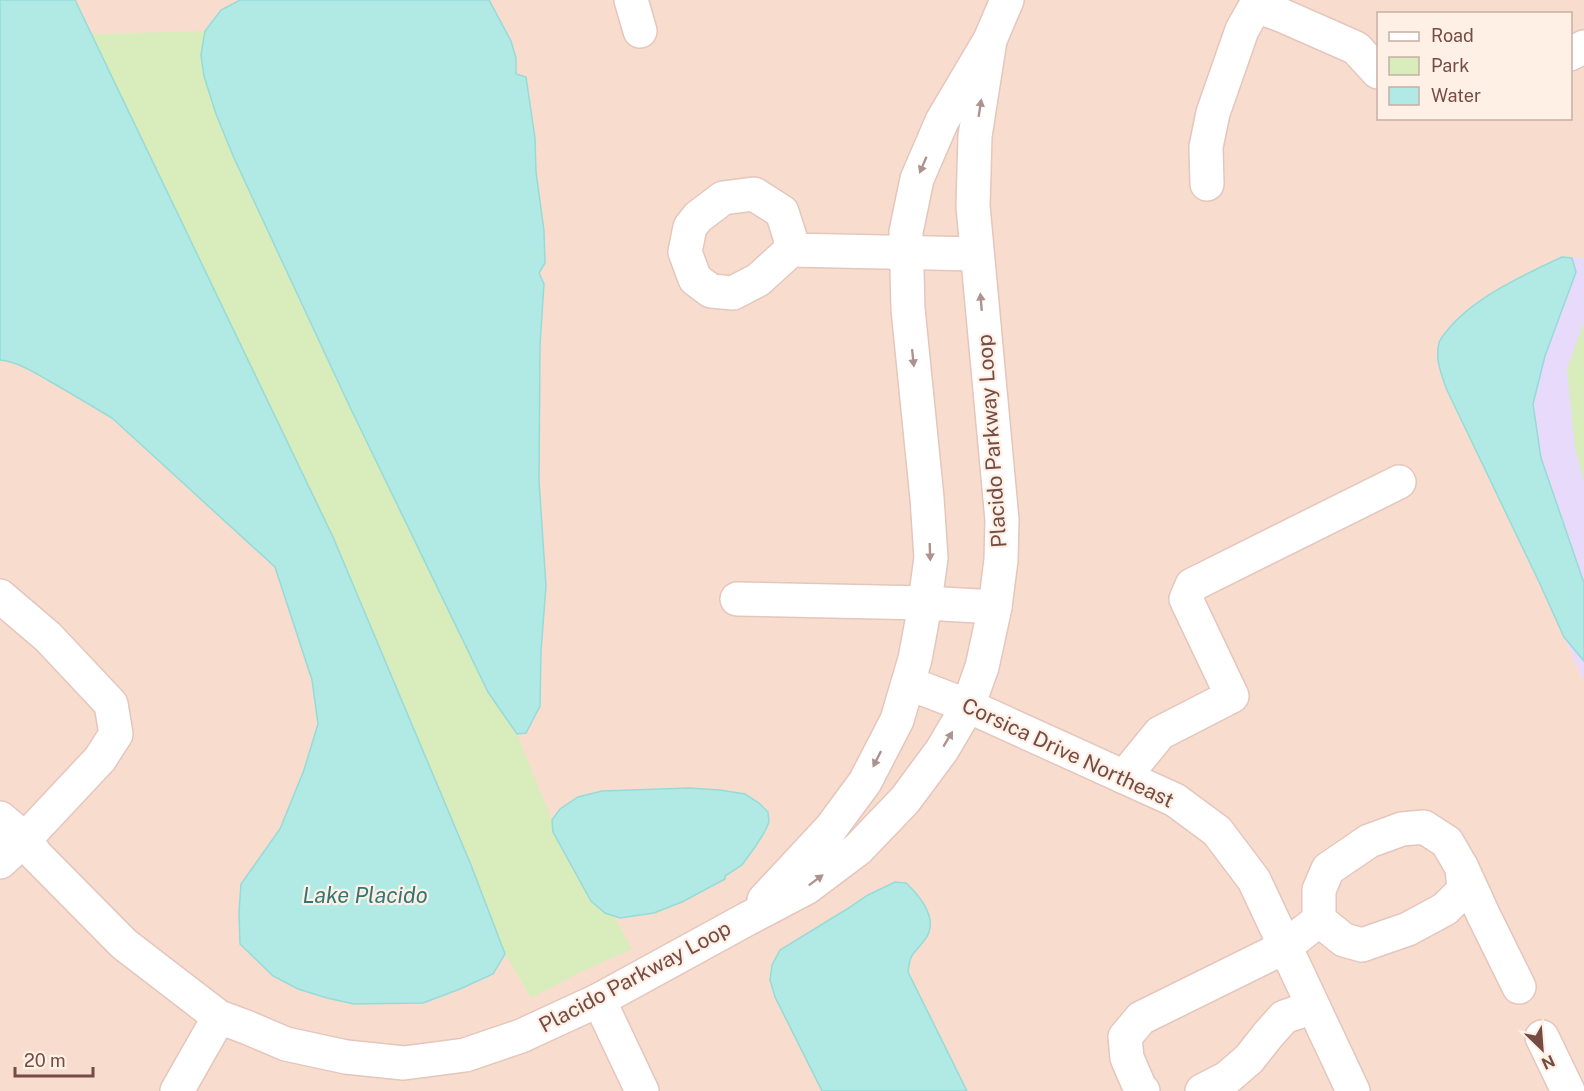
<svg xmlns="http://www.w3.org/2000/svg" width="1584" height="1091" font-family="'Public Sans',sans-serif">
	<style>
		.residential { fill: #f8ddce; fill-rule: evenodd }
		.education { fill: #e8dafa }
		.green { fill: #d9ecbb }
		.water { fill: #b1e9e5; stroke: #96dbd8; stroke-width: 1.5 }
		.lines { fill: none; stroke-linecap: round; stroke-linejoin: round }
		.minor-casing { stroke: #e4c6bc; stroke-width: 36 }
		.minor { stroke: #fff; stroke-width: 33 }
		.oneway { fill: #ac938f }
		.labels { text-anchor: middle; stroke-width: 4.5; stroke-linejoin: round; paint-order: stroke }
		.street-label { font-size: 21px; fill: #754b44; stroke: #fff0e5 }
		.water-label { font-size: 22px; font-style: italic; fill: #347673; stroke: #fff0e5 }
	</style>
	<rect width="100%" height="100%" fill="#feeadd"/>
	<path class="residential" d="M 0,0 L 1584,0 L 1584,258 L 1562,258 L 1438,363 L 1446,388 L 1540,584 L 1584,681 L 1584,1091 L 0,1091 ZM 1378,14 L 1570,14 L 1570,118 L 1378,118 Z"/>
	<path class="education" d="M 1562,257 L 1584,258 L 1584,681 L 1540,584 L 1446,388 L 1438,363 L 1439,341 L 1455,320 L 1478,301 L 1534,270 Z"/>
	<g class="green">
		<path d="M 205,31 L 201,55 L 204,76 L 216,114 L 234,158 L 348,403 L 488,692 L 517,734 L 552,820 L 553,832 L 583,886 L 605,913 L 614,916 L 632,949 L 583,971 L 531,998 L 505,954 L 471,865 L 92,34 Z"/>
		<path d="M 1584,322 L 1584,481 L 1575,448 L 1567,369 Z"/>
	</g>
	<g class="water">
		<path d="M 0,0 L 75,0 L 333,537 L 471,865 L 505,954 L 493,974 L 460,989 L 423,1003 L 354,1004 L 327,998 L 298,989 L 273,976 L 240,944 L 239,912 L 241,884 L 280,829 L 304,770 L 318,724 L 312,680 L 275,567 L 112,418 C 92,406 72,394 51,382 C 35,373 19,362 0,360 Z"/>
		<path d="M 240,0 L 489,0 L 511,41 L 516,58 L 516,74 L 526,77 L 535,138 L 536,172 L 544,231 L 545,263 L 539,273 L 544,284 L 540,345 L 539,481 L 546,586 L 541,651 L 540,706 L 526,733 L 517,734 L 488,692 L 348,403 L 234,158 L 216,114 L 204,76 L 201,55 L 205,31 L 221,10 Z"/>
		<path d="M 1562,257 L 1572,258 L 1576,272 L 1545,356 L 1533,404 L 1541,458 L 1584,583 L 1584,661 L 1564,637 L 1540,584 L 1446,388 C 1441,373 1435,359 1439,343 C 1440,339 1444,335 1446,332 C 1472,298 1524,275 1562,257 Z"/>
		<path d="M 689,788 L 720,790 L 745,794 L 759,803 L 768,812 L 769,822 L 764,833 L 755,847 L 742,865 L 725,876 L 725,879 L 682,902 L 654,913 L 620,918 L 605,913 L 591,901 L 553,832 L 552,820 L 560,809 L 578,797 L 602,791 Z"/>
		<path d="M 895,882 L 906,883 C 918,894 935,914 929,932 C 926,941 918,947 913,954 C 909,959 909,967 908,972 L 967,1091 L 822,1091 L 775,997 L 770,980 L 772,965 L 780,950 L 847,909 L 868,895 Z"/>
	</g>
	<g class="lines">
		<defs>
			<g id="minor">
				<path d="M 631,0 L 640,31"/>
				<path d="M 1256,6 L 1281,15 L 1356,48 L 1378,72"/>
				<path d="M 1570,54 L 1584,47"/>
				<path d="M 1207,184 L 1206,147 L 1213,113 L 1242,30 L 1259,0"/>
				<path d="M 791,250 L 790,237 L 782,212 L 754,194 L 723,198 L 698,217 L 690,227 L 685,252 L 695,279 L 711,291 L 733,293 L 758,280 L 791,250 L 977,254"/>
				<path d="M 0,596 L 48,637 L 111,704 L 116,734 L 100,759 L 25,839 L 0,862"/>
				<path d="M 737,599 L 925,603 L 995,607"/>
				<path d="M 908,683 L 968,706 L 1175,800 L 1217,831 L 1254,880 L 1353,1091"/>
				<path d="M 1124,777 L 1160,733 L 1232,696 L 1186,599 L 1192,585 L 1399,482"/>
				<path d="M 0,818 L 25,839 L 36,855 L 124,944 L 219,1017 L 246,1027 L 286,1044 L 346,1057 L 404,1063 L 465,1055 L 521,1036 L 599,1000 L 747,919 L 806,888 L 858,849 L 905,800 L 942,750 L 968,706 L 982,667 L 995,607 L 1001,560 L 1002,520 L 973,206 L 975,136 L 990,40"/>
				<path d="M 1462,868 L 1483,914 L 1519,987"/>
				<path d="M 764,900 L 831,828 L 865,782 L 897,720 L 915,659 L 923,616 L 931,558 L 927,498 L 908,309 L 906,232 L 917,179 L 942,121 L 990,40 L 1007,0"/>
				<path d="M 599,1000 L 642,1091"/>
				<path d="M 1542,1037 L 1568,1091"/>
				<path d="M 177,1091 L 219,1017"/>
				<path d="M 1143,1091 L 1140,1088 L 1127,1058 L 1125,1037 L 1141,1018 L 1285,947 L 1319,920 L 1319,890 L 1328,869 L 1369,841 L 1402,829 L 1424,827 L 1447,842 L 1462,868 L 1464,890 L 1445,909 L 1408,929 L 1362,945 L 1344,940 L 1319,920"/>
				<path d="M 1202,1091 L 1227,1078 L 1249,1059 L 1268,1035 L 1284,1017 L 1313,1007"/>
			</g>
		</defs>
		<use href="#minor" class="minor-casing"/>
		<use href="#minor" class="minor"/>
	</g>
	<defs><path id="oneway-solid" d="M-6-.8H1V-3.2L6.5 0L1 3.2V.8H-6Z" transform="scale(1.5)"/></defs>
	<g class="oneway">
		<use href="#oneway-solid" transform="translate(980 108) rotate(-81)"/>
		<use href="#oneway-solid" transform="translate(923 165) rotate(113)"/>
		<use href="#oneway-solid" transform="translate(981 302) rotate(-95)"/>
		<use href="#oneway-solid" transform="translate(913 358) rotate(84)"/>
		<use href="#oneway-solid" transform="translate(930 552) rotate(88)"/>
		<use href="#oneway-solid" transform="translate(948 739) rotate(-59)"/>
		<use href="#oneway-solid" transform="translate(877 759) rotate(117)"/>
		<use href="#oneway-solid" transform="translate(816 880) rotate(-37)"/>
	</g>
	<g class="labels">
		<g class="street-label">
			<text transform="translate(992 441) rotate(-94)" y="7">Placido Parkway Loop</text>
			<text transform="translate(1068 753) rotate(25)" y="7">Corsica Drive Northeast</text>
			<text transform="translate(635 977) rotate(-28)" y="7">Placido Parkway Loop</text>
		</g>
		<g class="water-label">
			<text x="365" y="903">Lake Placido</text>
		</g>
	</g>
	<rect x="1377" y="12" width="195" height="108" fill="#fff0e5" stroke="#c8aea5" stroke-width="1.5"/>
	<rect x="1389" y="32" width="30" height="9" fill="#ffffff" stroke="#c8aea5" stroke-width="1.5"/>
	<text x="1431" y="42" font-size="18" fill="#754b44">Road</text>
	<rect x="1389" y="57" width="30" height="18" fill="#d9ecbb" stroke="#c8aea5" stroke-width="1.5"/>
	<text x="1431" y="72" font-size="18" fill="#754b44">Park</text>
	<rect x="1389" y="87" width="30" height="18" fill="#b1e9e5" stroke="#c8aea5" stroke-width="1.5"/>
	<text x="1431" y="102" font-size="18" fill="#754b44">Water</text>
	<g transform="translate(1542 1049) rotate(155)" stroke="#fff0e5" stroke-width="4.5" paint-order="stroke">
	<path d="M0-4.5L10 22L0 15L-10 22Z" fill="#754b44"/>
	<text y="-9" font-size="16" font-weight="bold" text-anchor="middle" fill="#754b44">N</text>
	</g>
	<path d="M15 1067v9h78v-9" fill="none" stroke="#754b44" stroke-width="3"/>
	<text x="24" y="1067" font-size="18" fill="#754b44" stroke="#fff0e5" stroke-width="4.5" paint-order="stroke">20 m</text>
</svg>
